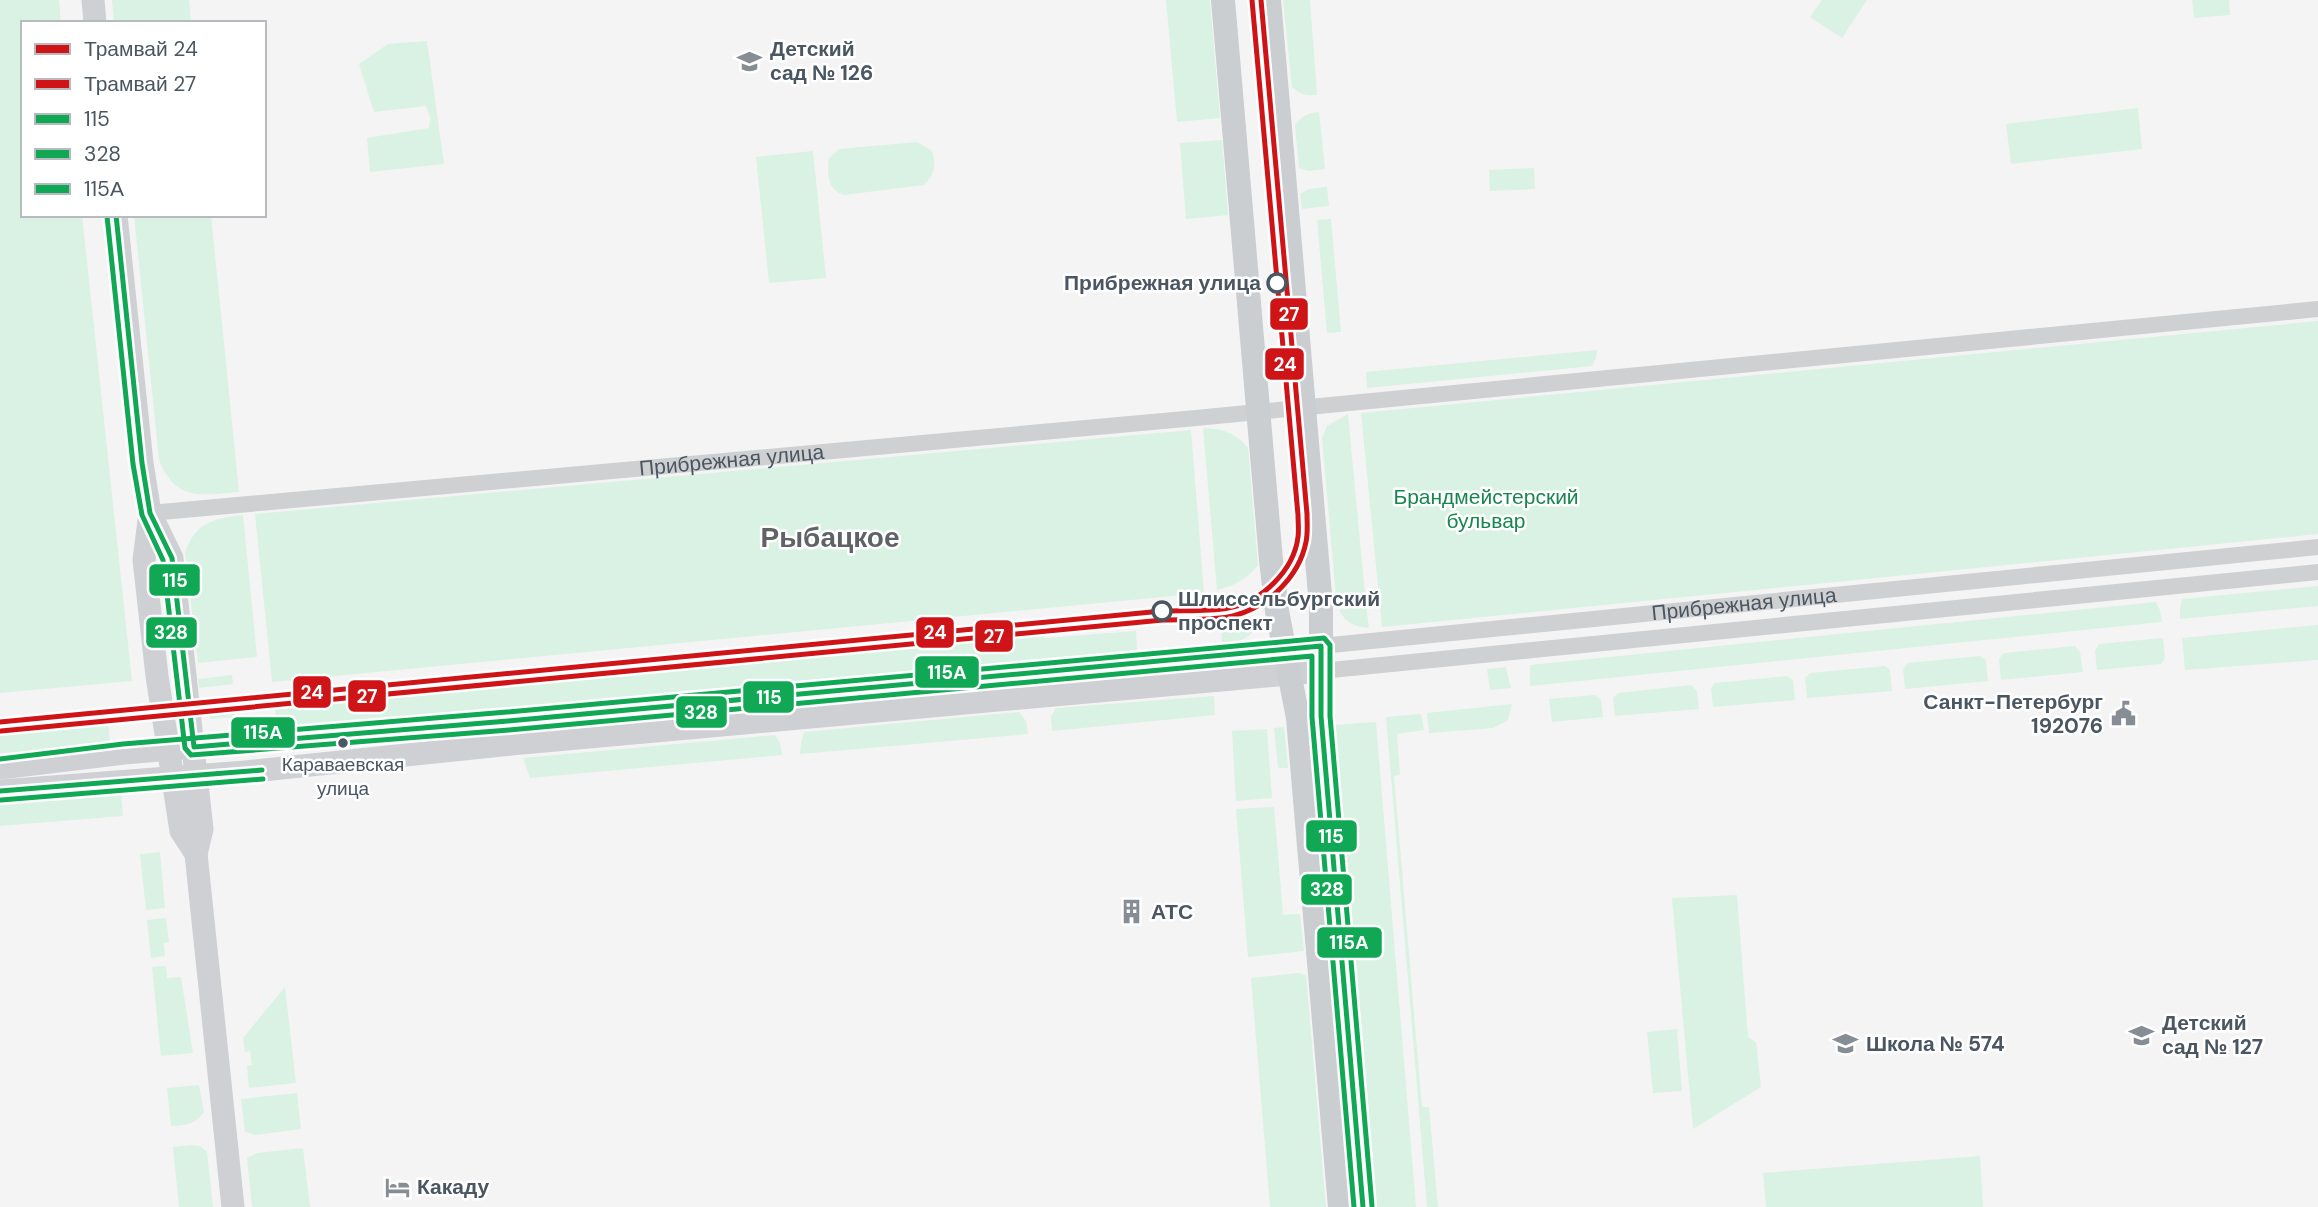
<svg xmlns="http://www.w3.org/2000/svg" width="2318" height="1207" font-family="'DM Sans',sans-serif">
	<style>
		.green { fill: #d9f2e3 }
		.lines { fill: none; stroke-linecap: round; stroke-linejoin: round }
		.street { stroke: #ced0d2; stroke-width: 16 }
		.secondary { stroke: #ced0d4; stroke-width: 23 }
		.primary { stroke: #caced1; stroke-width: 24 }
		.bus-1-casing { stroke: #fff; stroke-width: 10 }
		.bus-2-casing { stroke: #fff; stroke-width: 10 }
		.bus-3-casing { stroke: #fff; stroke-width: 10 }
		.bus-1 { stroke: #10a855; stroke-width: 5 }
		.bus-2 { stroke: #10a855; stroke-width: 5 }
		.bus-3 { stroke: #10a855; stroke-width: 5 }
		.tram-1-casing { stroke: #fff; stroke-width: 10 }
		.tram-2-casing { stroke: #fff; stroke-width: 10 }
		.tram-1 { stroke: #ce1417; stroke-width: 5 }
		.tram-2 { stroke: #ce1417; stroke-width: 5 }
		.stop-dot { fill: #fff; stroke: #4a5661; stroke-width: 3.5 }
		.bus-dot { fill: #4a5661; stroke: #fff; stroke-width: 2.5 }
		.labels { text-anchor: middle; stroke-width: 5; stroke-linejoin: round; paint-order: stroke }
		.bus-label { font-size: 19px; fill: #4a5661; stroke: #fff }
		.poi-label { font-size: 21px; font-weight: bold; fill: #4a5661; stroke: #fff; text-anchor: start }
		.stop-label { font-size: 21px; font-weight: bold; fill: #4a5661; stroke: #fff; text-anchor: end }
		.street-label { font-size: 21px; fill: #4a5661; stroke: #fff }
		.park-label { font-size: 21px; fill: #17864f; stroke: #fff }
		.district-label { font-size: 28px; font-weight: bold; fill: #5f6368; stroke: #fff }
		.line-badge { stroke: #fff; stroke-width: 2.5 }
		.badge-label { font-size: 19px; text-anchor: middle; font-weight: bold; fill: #fff }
	</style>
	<rect width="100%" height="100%" fill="#f4f4f4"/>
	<g class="green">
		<path d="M 0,0 L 59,0 L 61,23 L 23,23 L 23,215 L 82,215 L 132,681 L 0,693 Z"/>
		<path d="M 112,0 L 189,0 L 191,23 L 114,23 Z"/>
		<path d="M 1166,0 L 1210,0 L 1220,118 L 1177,122 Z"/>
		<path d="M 1283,0 L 1310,0 L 1317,95 C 1306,96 1300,94 1292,87 Z"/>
		<path d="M 1822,0 L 1867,0 L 1842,38 L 1810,17 Z"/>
		<path d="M 2192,0 L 2229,0 L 2230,15 L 2194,18 Z"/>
		<path d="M 427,41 L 444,164 L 370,172 L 367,138 L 429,128 L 430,118 L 426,106 L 374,112 L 359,64 L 388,44 Z"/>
		<path d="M 2138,108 L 2142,149 L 2011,164 L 2006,124 Z"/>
		<path d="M 1319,112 L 1325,169 L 1308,171 L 1299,168 L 1295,125 C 1302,116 1308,113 1319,112 Z"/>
		<path d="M 1222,140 L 1228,215 L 1186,219 L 1180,143 Z"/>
		<path d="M 917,142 L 932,151 C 936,165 935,175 924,185 L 844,195 C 827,189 827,175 829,158 L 839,149 Z"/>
		<path d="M 813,151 L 826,278 L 769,283 L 756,157 Z"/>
		<path d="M 1534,168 L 1535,189 L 1490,191 L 1489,170 Z"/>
		<path d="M 1327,187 L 1329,206 L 1302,209 L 1300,194 L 1309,189 Z"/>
		<path d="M 134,215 L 211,215 L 239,492 C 201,495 176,502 159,460 Z"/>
		<path d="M 1331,219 L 1341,332 L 1327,333 L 1317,220 Z"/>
		<path d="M 2318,321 L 2318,534 L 1382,627 L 1361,413 Z"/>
		<path d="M 1597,350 L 1596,358 L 1592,366 L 1367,388 L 1366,372 Z"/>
		<path d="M 1348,414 L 1365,594 L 1336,597 L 1322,438 L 1327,426 Z"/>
		<path d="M 1203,428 C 1223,429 1235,432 1248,448 L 1258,565 C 1247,579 1234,586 1217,590 Z"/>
		<path d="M 1191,430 L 1204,593 L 272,682 L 255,514 Z"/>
		<path d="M 243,515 L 257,657 L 198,663 L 185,552 C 197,521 213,519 243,515 Z"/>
		<path d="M 2318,586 L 2318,606 L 2180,619 L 2180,608 L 2182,599 Z"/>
		<path d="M 2156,602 L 2160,610 L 2162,622 L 1530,686 L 1530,665 Z"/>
		<path d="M 1366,605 L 1369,628 C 1355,627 1346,623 1339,610 Z"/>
		<path d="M 1260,621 C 1250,639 1242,641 1222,644 L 1221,625 Z"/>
		<path d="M 2318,625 L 2318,660 L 2185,670 L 2182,638 Z"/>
		<path d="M 1044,628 L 1045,638 L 1136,631 L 1137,650 L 265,730 L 264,721 L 276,719 L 274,700 Z"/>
		<path d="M 2163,638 L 2165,658 L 2161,664 L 2097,670 L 2095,651 L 2099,644 Z"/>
		<path d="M 2075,646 L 2080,652 L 2083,672 L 2001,680 L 1999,659 L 2004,653 Z"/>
		<path d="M 1980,656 L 1986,660 L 1988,681 L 1905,689 L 1903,669 L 1908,663 Z"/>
		<path d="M 1885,666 L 1890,670 L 1892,691 L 1807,698 L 1805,678 L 1811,673 Z"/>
		<path d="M 1506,667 L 1511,688 L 1490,690 L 1487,669 Z"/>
		<path d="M 232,675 L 233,684 L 199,688 L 198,679 Z"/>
		<path d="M 1787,676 L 1793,680 L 1795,700 L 1713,707 L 1711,688 L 1715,683 Z"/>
		<path d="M 1691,685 L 1697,691 L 1699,709 L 1615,716 L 1613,698 L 1618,693 Z"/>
		<path d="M 1595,695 L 1601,700 L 1603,717 L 1552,722 L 1549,699 Z"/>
		<path d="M 1214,696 L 1215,715 L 1052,731 L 1051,717 L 1056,708 Z"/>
		<path d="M 234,703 L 235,717 L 211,719 L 204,706 Z"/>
		<path d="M 1512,704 L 1508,720 L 1493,728 L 1429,733 L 1427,713 Z"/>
		<path d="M 1019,712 L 1026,721 L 1028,734 L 800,754 L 801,742 L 804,732 Z"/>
		<path d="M 1421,714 L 1424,730 L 1397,734 L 1400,775 L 1394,776 L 1422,1107 L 1429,1107 L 1438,1207 L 1427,1207 L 1386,717 Z"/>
		<path d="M 108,718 L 110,744 L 0,754 L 0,727 Z"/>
		<path d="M 1376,722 L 1416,1207 L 1377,1207 L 1335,725 Z"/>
		<path d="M 1284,727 L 1288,768 L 1278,768 L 1274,728 Z"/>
		<path d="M 1267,729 L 1272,798 L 1236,801 L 1232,731 Z"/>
		<path d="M 775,735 L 780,743 L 782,755 L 530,778 L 523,758 Z"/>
		<path d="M 121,794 L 123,816 L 0,826 L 0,804 Z"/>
		<path d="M 1274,807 L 1283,915 L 1300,914 L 1304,951 L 1248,957 L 1236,809 Z"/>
		<path d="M 160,852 L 165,908 L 146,910 L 140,854 Z"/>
		<path d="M 1737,895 L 1748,1037 L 1756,1042 L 1761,1087 L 1693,1129 L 1672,898 Z"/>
		<path d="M 166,918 L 169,942 L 164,943 L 165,956 L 151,958 L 147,920 Z"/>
		<path d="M 166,966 L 167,978 L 181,977 L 193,1053 L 161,1056 L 152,967 Z"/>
		<path d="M 1299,973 L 1306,975 L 1326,1207 L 1270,1207 L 1251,978 Z"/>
		<path d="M 285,987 L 296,1083 L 249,1088 L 247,1066 L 252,1065 L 250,1051 L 245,1052 L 243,1038 Z"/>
		<path d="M 1677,1029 L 1682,1091 L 1653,1093 L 1647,1032 Z"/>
		<path d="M 199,1085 L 204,1112 C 195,1125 186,1125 171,1126 L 167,1088 Z"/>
		<path d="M 297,1093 L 301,1129 L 256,1135 L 245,1132 L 241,1099 Z"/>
		<path d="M 191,1145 L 200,1146 L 207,1152 L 213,1207 L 179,1207 L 173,1147 Z"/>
		<path d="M 303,1148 L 310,1207 L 252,1207 L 247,1158 L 257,1153 Z"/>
		<path d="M 1980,1156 L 1983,1207 L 1766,1207 L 1763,1173 Z"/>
	</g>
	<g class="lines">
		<g class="street">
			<path id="s1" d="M 150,513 L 1196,418 L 2318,309"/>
			<path id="s2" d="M 1321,646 L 2318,547"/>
			<path d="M 1321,671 L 2318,572"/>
		</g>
		<g class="secondary">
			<path d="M 93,0 L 95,23"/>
			<path d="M 116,215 L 142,463 L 150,513 L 144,560 L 157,676 L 181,831 L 196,854"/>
			<path d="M 150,513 L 172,558 L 202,829 L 196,854 L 233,1207"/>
			<path d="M 0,768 L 124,753 L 508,721 L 1321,646"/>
			<path d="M 0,791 L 245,772 L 511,744 L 1321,671"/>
		</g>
		<g class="primary">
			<path d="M 1223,0 L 1271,560 L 1277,611 L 1298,718 L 1340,1207"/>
			<path d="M 1269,0 L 1321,606 L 1321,716 L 1363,1207"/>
		</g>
		<defs>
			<g id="bus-1">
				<path d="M 116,215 L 142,463 L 150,513 L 172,558 L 194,747 L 508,721 L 1321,646 L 1321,716 L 1363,1207"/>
				<path d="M 0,791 L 262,770"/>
			</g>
			<g id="bus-2">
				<path d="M 107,216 L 133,464 L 142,515 L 163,560 L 185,748 L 191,755 L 509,730 L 1312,656 L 1312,717 L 1354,1207"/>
				<path d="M 1,800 L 263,779"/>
			</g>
			<path id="bus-3" d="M 0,759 L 123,744 L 507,712 L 1324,638 L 1330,645 L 1330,716 L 1372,1206"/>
		</defs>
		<use href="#bus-1" class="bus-1-casing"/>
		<use href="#bus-2" class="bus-2-casing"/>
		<use href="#bus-3" class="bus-3-casing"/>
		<use href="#bus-1" class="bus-1"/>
		<use href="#bus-2" class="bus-2"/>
		<use href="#bus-3" class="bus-3"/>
		<defs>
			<path id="tram-1" d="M 0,722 L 1162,611 C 1184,610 1207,612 1228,608 C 1261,603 1294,570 1298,537 C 1299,530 1298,522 1298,515 L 1252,0"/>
			<path id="tram-2" d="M 1,731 L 1163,620 C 1184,619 1214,621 1233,616 C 1268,607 1299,577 1306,542 C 1308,533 1307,523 1307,514 L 1261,0"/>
		</defs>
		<use href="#tram-1" class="tram-1-casing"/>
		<use href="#tram-2" class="tram-2-casing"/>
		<use href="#tram-1" class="tram-1"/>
		<use href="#tram-2" class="tram-2"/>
	</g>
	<defs>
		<symbol id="school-bare" viewBox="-9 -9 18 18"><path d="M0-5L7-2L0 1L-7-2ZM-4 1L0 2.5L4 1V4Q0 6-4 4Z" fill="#868d94" stroke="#fff" stroke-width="2.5" paint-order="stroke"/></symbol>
		<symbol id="civic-bare" viewBox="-9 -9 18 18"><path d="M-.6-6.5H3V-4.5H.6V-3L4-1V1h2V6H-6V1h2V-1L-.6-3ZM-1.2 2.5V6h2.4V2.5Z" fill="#868d94" stroke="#fff" stroke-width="2.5" paint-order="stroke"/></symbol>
		<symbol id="building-bare" viewBox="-9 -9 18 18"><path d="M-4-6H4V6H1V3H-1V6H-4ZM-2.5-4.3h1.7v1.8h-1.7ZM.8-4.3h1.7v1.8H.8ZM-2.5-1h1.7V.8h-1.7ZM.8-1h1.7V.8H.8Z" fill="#868d94" stroke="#fff" stroke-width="2.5" paint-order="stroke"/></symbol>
		<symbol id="hotel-bare" viewBox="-9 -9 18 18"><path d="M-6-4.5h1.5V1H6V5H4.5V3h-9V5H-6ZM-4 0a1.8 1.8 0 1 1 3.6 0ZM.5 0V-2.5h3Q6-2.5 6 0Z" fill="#868d94" stroke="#fff" stroke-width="2.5" paint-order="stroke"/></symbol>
	</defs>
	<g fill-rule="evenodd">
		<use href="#school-bare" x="732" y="44" width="35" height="35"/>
		<use href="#civic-bare" x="2106" y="696" width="35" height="35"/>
		<use href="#building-bare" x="1114" y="894" width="35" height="35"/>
		<use href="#school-bare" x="2124" y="1018" width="35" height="35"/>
		<use href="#school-bare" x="1828" y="1026" width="35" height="35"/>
		<use href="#hotel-bare" x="380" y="1170" width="35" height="35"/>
	</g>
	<g class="stop-dot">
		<circle cx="1277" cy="283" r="9"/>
		<circle cx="1162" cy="611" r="9"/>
	</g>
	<circle class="bus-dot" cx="343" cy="743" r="6"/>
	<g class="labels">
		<g class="bus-label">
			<text x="343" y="771">Караваевская<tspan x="343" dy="24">улица</tspan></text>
		</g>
		<g class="poi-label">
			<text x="770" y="56">Детский<tspan x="770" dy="24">сад № 126</tspan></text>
			<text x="2103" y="709" text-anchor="end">Санкт-Петербург<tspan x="2103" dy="24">192076</tspan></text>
			<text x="1151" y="919">АТС</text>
			<text x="2162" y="1030">Детский<tspan x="2162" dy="24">сад № 127</tspan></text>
			<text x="1866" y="1051">Школа № 574</text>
			<text x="417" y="1194">Какаду</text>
		</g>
		<g class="stop-label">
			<text x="1261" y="290">Прибрежная улица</text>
			<text x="1178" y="606" text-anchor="start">Шлиссельбургский<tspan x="1178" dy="24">проспект</tspan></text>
		</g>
		<g class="street-label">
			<text dy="7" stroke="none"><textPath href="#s1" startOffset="584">Прибрежная улица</textPath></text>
			<text dy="7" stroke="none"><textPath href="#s2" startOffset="425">Прибрежная улица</textPath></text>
		</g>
		<g class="park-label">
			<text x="1486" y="504">Брандмейстерский<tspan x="1486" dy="24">бульвар</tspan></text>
		</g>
		<g class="district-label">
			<text x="830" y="547">Рыбацкое</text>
		</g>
	</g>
	<g class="line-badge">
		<rect x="1269" y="297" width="40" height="34" rx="7" fill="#ce1417"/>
		<rect x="1264" y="347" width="41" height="34" rx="7" fill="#ce1417"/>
		<rect x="148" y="563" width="53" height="34" rx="7" fill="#10a855"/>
		<rect x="145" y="616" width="53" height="33" rx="7" fill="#10a855"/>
		<rect x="915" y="616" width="40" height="33" rx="7" fill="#ce1417"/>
		<rect x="974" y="619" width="40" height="34" rx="7" fill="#ce1417"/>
		<rect x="914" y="655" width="66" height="34" rx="7" fill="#10a855"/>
		<rect x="292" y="675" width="40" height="34" rx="7" fill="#ce1417"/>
		<rect x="347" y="679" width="40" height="34" rx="7" fill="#ce1417"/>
		<rect x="742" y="680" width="53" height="34" rx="7" fill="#10a855"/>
		<rect x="675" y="695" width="53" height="34" rx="7" fill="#10a855"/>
		<rect x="230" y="716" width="66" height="33" rx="7" fill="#10a855"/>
		<rect x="1305" y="819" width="53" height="34" rx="7" fill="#10a855"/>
		<rect x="1300" y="873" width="53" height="33" rx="7" fill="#10a855"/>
		<rect x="1316" y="926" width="67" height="33" rx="7" fill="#10a855"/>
	</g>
	<g class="badge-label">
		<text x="1289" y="321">27</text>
		<text x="1285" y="371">24</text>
		<text x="175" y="587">115</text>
		<text x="171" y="639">328</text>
		<text x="935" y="639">24</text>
		<text x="994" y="643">27</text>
		<text x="947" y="679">115А</text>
		<text x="312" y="699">24</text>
		<text x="367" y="703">27</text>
		<text x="769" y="704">115</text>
		<text x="701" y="719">328</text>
		<text x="263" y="739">115А</text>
		<text x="1331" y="843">115</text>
		<text x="1327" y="896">328</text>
		<text x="1349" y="949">115А</text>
	</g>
	<rect x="21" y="21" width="245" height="196" fill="#ffffff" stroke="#b7bbc0" stroke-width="2"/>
	<rect x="35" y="44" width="35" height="10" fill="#ce1417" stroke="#b7bbc0" stroke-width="2"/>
	<text x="84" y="56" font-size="21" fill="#4a5661">Трамвай 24</text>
	<rect x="35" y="79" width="35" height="10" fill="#ce1417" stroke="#b7bbc0" stroke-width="2"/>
	<text x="84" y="91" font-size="21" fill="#4a5661">Трамвай 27</text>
	<rect x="35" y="114" width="35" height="10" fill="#10a855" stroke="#b7bbc0" stroke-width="2"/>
	<text x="84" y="126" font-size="21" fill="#4a5661">115</text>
	<rect x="35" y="149" width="35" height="10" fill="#10a855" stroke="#b7bbc0" stroke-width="2"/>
	<text x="84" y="161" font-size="21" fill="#4a5661">328</text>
	<rect x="35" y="184" width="35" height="10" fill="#10a855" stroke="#b7bbc0" stroke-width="2"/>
	<text x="84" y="196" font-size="21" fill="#4a5661">115А</text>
</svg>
